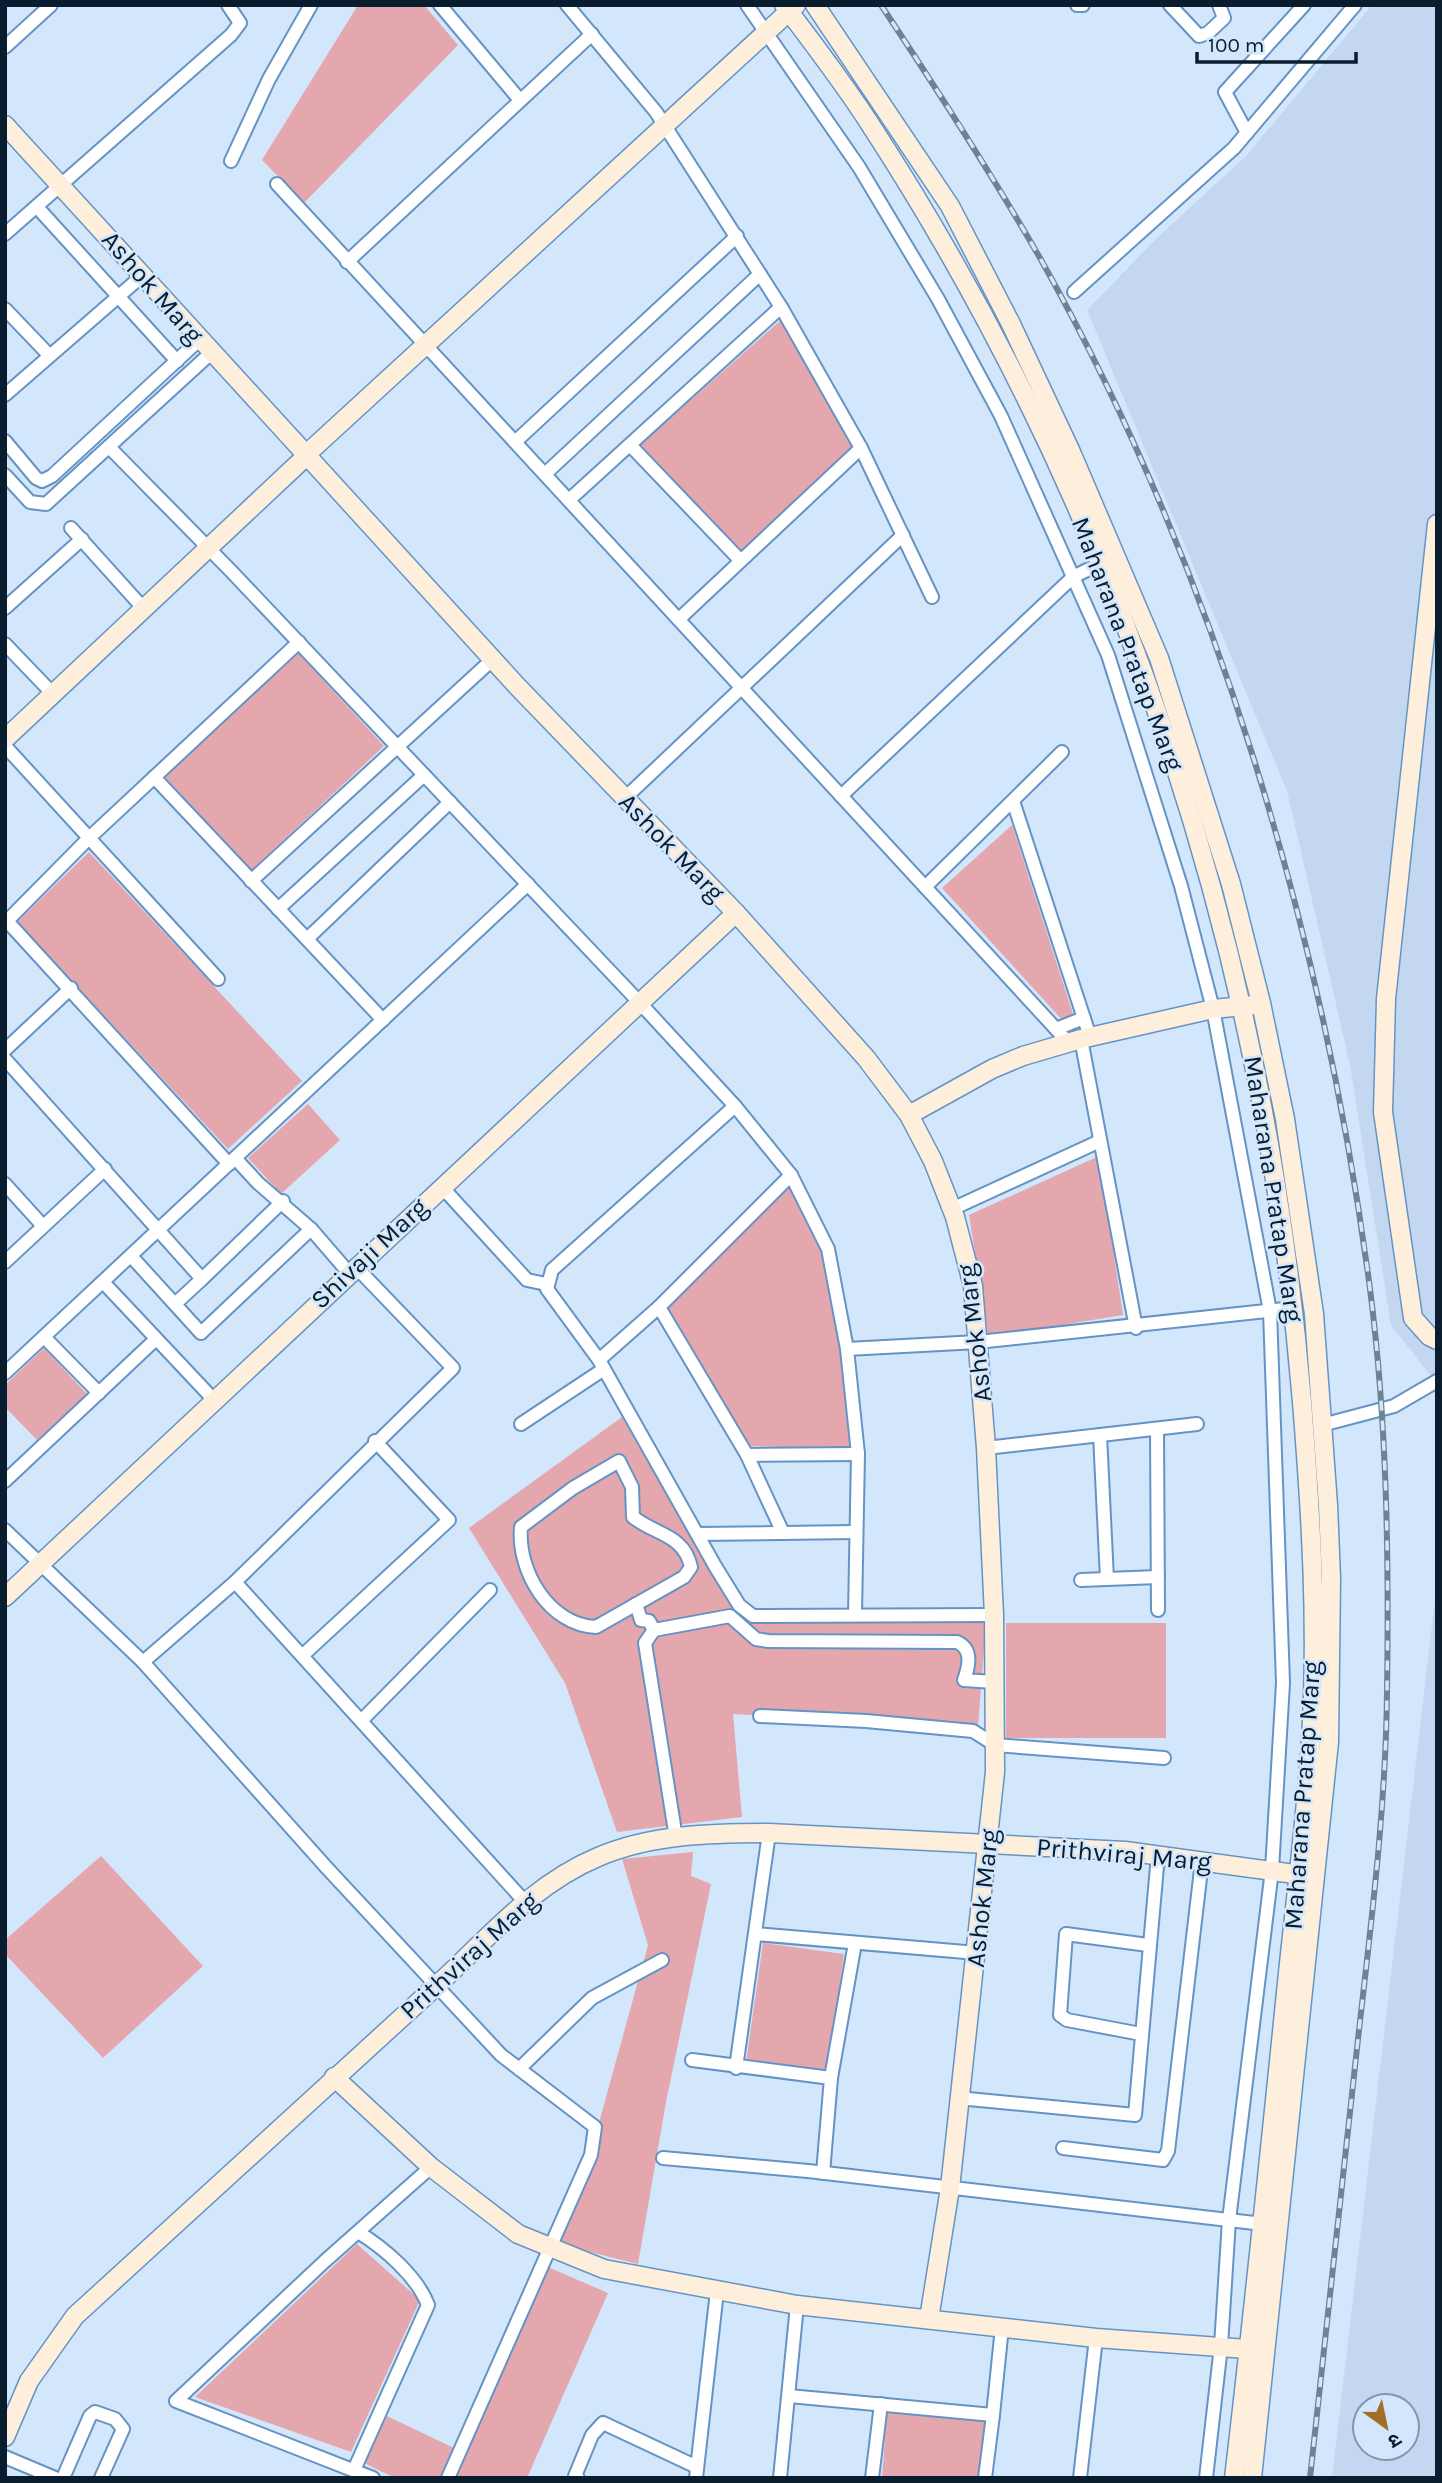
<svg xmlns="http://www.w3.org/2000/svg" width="1442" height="2483" font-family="Karla,'Noto Sans Devanagari',sans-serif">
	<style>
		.built { fill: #c3d8f0; fill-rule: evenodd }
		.green { fill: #e5a7ae }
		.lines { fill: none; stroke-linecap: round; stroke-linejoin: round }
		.street-casing { stroke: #6593c4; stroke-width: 16 }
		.secondary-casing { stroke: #6593c4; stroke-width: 21 }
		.street { stroke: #fff; stroke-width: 12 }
		.secondary { stroke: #feefdd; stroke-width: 18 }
		.rail-casing { stroke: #6e8295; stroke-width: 6 }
		.rail { stroke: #d3e7fc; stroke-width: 3.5; stroke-dasharray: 10; stroke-linecap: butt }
		.labels { text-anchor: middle; stroke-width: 5; stroke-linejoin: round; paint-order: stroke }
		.street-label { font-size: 26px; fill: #0a1d2f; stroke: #d3e7fc }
	</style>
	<rect width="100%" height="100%" fill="#d3e7fc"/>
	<g class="built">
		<path d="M 1372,5 L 1437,5 L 1437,1384 L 1391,1325 L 1350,1065 L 1287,791 L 1087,310 L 1158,237 L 1246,156 Z"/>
		<path d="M 1437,1582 L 1437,2478 L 1332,2478 ZM 1365,2406 L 1407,2406 L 1407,2448 L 1365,2448 Z"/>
	</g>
	<g class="green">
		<path d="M 358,5 L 424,5 L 458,45 L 304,203 L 262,160 Z"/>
		<path d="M 782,319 L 855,450 L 742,552 L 640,445 Z"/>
		<path d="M 298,653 L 384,746 L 252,870 L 165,777 Z"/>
		<path d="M 1012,825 L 1075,1020 L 1063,1021 L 942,888 Z"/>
		<path d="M 89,852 L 302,1081 L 228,1149 L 17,922 Z"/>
		<path d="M 308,1104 L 340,1140 L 281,1194 L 248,1158 Z"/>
		<path d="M 1099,1156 L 1123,1315 L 988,1337 L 969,1215 Z"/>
		<path d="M 790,1184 L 826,1251 L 849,1356 L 853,1449 L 749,1446 L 665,1306 Z"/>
		<path d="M 44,1348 L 87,1394 L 37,1440 L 5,1407 L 5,1385 Z"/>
		<path d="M 622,1417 L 723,1594 L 740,1613 L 759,1621 L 986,1623 L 978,1727 L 733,1714 L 742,1817 L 617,1832 L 565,1683 L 469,1528 Z"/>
		<rect x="1006" y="1623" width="160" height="115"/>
		<path d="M 693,1852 L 691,1876 L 711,1884 L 666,2102 L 638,2264 L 558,2244 L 600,2119 L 648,1945 L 622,1859 Z"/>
		<path d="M 101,1856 L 203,1966 L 103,2058 L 5,1954 L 5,1940 Z"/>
		<path d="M 763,1943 L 844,1954 L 827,2073 L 746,2062 Z"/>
		<path d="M 357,2244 L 420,2300 L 351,2452 L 195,2397 Z"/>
		<path d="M 548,2267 L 608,2293 L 527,2478 L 455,2478 Z"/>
		<path d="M 887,2413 L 986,2421 L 980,2478 L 882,2478 Z"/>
		<path d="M 387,2416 L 454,2448 L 440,2478 L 395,2478 L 364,2463 Z"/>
	</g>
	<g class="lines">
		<defs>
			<g id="street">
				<path d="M 440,5 L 519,99"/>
				<path d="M 567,5 L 656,112 L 781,307 L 861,448 L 932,597"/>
				<path d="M 747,5 L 859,167 L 938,299 L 1001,416 L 1108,655 L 1181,886 L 1213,1009 L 1270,1311 L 1283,1683 L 1272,1870 L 1229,2220 L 1221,2346 L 1206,2478"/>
				<path d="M 1077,5 L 1083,5"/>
				<path d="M 1170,5 L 1199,36 L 1208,33 L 1224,18 L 1219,5"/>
				<path d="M 5,47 L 51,5"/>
				<path d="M 1247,133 L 1225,92 L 1304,5"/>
				<path d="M 231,161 L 269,79 L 311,5"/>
				<path d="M 277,184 L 1068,1042"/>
				<path d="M 37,207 L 177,361"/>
				<path d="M 5,234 L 231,35 L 240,23 L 228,5"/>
				<path d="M 347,262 L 592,34"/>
				<path d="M 1074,292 L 1234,148 L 1355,5"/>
				<path d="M 5,309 L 49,355"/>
				<path d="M 5,395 L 143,275"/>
				<path d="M 5,441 L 36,478 L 42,481 L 52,476 L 199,340"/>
				<path d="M 515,442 L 737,236"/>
				<path d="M 630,445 L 740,560"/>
				<path d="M 109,447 L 230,570 L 640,1003 L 735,1106 L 791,1175 L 828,1249 L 847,1349 L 858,1454 L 855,1614"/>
				<path d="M 545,474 L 760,274"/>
				<path d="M 5,475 L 30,502 L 46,504 L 211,353"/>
				<path d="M 569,500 L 781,307"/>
				<path d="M 71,528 L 144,609"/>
				<path d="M 5,608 L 82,539"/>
				<path d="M 679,619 L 861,448"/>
				<path d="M 5,644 L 53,694"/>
				<path d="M 5,746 L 218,979"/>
				<path d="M 154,777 L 383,1020"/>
				<path d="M 841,796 L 1073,577 L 1107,560"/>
				<path d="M 625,798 L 903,535"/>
				<path d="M 1013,801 L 1090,1037"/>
				<path d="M 251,881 L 493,659"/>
				<path d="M 925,887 L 1062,752"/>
				<path d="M 278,909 L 424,775"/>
				<path d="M 7,921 L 229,1164"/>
				<path d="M 5,923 L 88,839 L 299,642"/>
				<path d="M 307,939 L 450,802"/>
				<path d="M 1056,1029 L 1084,1018"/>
				<path d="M 1081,1039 L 1136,1328"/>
				<path d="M 5,1050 L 71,988"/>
				<path d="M 5,1059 L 202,1279 L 283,1201"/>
				<path d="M 735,1106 L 552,1270 L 547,1289 L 599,1360 L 715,1566 L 739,1605 L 753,1616 L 994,1615"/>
				<path d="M 235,1158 L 258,1183 L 311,1229 L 349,1273"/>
				<path d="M 5,1184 L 43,1226"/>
				<path d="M 441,1186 L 527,1280 L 546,1284"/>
				<path d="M 952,1209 L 1100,1141"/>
				<path d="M 131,1256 L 201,1333 L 311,1229"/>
				<path d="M 5,1262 L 105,1169"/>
				<path d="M 103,1282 L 214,1400"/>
				<path d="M 175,1304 L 202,1279"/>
				<path d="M 659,1307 L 747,1455 L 858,1454"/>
				<path d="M 44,1337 L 99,1393"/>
				<path d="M 847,1349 L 978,1342 L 1294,1308"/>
				<path d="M 599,1360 L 659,1307 L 791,1175"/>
				<path d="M 5,1373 L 528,884"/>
				<path d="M 521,1424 L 604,1369"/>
				<path d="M 1322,1425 L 1394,1406 L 1437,1381"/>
				<path d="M 1157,1429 L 1158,1610"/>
				<path d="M 1100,1435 L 1107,1579"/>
				<path d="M 986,1448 L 1197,1424"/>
				<path d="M 747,1455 L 783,1533"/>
				<path d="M 619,1461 L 632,1487 L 633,1517 C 655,1535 684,1534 691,1567 L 684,1577 L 596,1627 C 549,1625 517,1571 521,1527 L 573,1488 Z"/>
				<path d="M 5,1481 L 156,1339"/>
				<path d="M 5,1530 L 143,1662 L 326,1867 L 501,2055 L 595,2127 L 591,2155 L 448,2478"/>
				<path d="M 697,1534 L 855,1532"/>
				<path d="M 1081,1580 L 1158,1577"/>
				<path d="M 235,1582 L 525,1902"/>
				<path d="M 636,1604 L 641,1620 L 649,1621 L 654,1630 L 645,1643 L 676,1838"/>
				<path d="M 654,1630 L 730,1616 L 756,1639 L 768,1641 L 957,1642 C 973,1649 969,1666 964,1680 L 994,1682"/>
				<path d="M 303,1655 L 449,1520 L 375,1441"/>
				<path d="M 143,1662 L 235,1582 L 453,1368 L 355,1266"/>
				<path d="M 760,1716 L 866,1721 L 973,1731 L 995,1745 L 1164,1758"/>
				<path d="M 362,1720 L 490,1590"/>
				<path d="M 755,1934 L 977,1953"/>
				<path d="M 1141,2034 L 1067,2020 L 1060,2015 L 1066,1934 L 1148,1945"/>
				<path d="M 692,2060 L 831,2078"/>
				<path d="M 736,2068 L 769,1833"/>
				<path d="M 519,2069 L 592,1998 L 662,1960"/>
				<path d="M 958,2098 L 1135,2115 L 1158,1855"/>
				<path d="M 1063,2148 L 1163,2160 L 1168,2151 L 1202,1861"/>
				<path d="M 663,2158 L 808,2171 L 1263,2224"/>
				<path d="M 823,2173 L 831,2078 L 855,1943"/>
				<path d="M 789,2396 L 993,2415 L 985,2478"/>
				<path d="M 993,2415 L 1002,2327"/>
				<path d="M 5,2457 L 55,2478"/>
				<path d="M 354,2470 L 428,2305 C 417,2276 384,2248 358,2232"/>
				<path d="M 63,2478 L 90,2416 L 95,2412 L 115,2419 L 123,2429 L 101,2478"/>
				<path d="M 373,2478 L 176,2401 L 325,2261 L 431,2167"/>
				<path d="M 578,2478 L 575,2476 L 592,2435 L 603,2423 L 697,2467"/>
				<path d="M 696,2478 L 717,2291"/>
				<path d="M 780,2478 L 797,2305"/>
				<path d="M 872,2478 L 881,2404"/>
				<path d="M 1080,2478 L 1096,2338"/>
			</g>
			<g id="secondary">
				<path d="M 784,5 C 813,43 842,81 868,121 C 1118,504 1265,948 1302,1402 C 1311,1514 1318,1628 1311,1740 C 1306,1818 1296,1896 1288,1973 C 1271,2141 1254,2310 1234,2478"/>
				<path d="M 815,5 L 950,206 L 1011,324 L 1071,452 L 1159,658 L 1231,884 L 1261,1003 L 1285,1119 L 1314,1314 L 1328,1505 L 1331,1578 L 1329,1742 L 1252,2478"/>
				<path d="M 5,125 L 301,449"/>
				<path d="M 311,450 L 796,5"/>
				<path d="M 311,460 L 516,685 L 736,913 L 866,1058 L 909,1115 L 933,1161 L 955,1217 L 973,1286 L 986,1448 L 994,1615 L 995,1772 L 950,2188 L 929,2319"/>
				<path d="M 1437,524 L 1386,999 L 1383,1112 L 1413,1318 L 1429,1336 L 1437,1340"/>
				<path d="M 5,739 L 301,461"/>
				<path d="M 909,1115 L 992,1069 L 1023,1056 L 1081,1039 L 1213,1009 L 1254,1005"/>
				<path d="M 5,1597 L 736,913"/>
				<path d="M 334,2077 L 431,2167 L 518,2234 L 604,2269 L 797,2305 L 1096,2338 L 1261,2350"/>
				<path d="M 5,2437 L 29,2381 L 75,2316 C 194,2206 314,2097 434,1988 C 486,1941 531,1885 598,1857 C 651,1834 713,1833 769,1833 L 1125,1851 L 1309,1876"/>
			</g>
		</defs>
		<use href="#street" class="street-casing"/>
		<use href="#secondary" class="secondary-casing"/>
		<use href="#street" class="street"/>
		<use href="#secondary" class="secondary"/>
		<defs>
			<path id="rail" d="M 881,5 C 936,88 990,171 1040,258 C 1215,568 1324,937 1370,1289 C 1387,1421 1389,1557 1387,1691 C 1386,1807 1371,1924 1358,2039 C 1342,2186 1326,2332 1310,2478"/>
		</defs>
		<use href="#rail" class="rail-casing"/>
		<use href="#rail" class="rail"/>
	</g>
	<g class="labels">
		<g class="street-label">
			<text transform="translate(153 287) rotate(49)" y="9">Ashok Marg</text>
			<text transform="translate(1128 644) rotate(69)" y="9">Maharana Pratap Marg</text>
			<text transform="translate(672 847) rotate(46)" y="9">Ashok Marg</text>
			<text transform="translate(1274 1189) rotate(81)" y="9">Maharana Pratap Marg</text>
			<text transform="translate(369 1253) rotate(-43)" y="9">Shivaji Marg</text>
			<text transform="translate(974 1333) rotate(-97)" y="9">Ashok Marg</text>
			<text transform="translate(1302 1795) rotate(-86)" y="9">Maharana Pratap Marg</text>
			<text transform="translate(1124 1854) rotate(5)" y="9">Prithviraj Marg</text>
			<text transform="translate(982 1898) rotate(-84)" y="9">Ashok Marg</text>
			<text transform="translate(469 1955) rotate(-42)" y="9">Prithviraj Marg</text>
		</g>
	</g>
	<rect width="1442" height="2483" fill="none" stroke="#0a1d2f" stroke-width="14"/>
	<g transform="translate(1386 2427) rotate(147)"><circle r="33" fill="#d3e7fc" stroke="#8396aa" stroke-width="2"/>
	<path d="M0-5L12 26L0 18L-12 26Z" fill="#a36e27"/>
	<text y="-10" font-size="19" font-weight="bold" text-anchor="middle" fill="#0a1d2f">उ</text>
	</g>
	<path d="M1197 52v10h159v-10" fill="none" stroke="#0a1d2f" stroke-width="3.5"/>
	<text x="1208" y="52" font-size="21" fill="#0a1d2f" stroke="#d3e7fc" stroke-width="5" paint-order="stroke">100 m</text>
</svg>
